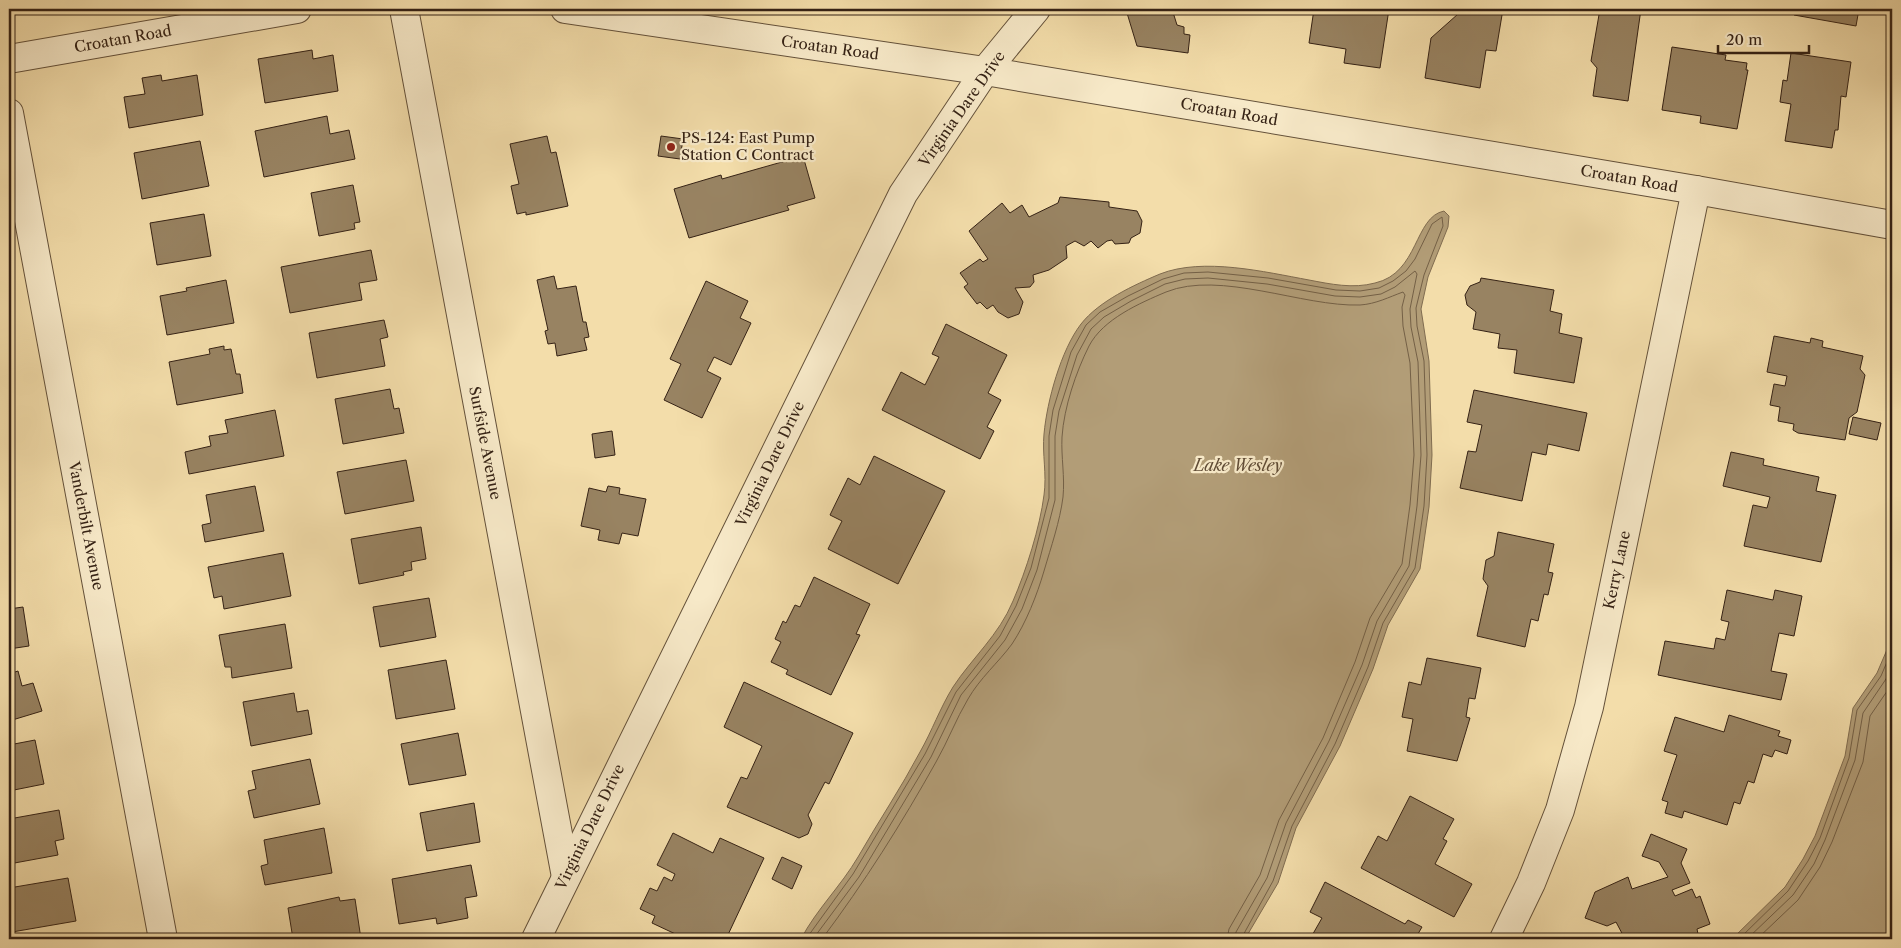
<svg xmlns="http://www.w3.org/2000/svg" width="1901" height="948" font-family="'Libre Caslon Text',serif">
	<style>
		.water { fill: #b29d77; stroke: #806c50 }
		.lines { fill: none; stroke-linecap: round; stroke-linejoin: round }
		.shore { stroke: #746046; stroke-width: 1 }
		.building { fill: #988362; stroke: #352215 }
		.minor-casing { stroke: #64513a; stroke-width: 30 }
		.minor { stroke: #f7e9c8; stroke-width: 28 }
		.poi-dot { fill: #8f2418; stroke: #f7e9c8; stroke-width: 2 }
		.labels { text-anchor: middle; stroke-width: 4.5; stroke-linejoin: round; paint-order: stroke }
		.street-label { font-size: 15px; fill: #352215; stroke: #f7e9c8 }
		.poi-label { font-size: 15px; fill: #352215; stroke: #f7e9c8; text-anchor: start }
		.water-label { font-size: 16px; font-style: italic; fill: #614d37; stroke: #f7e9c8 }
	</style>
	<rect width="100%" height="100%" fill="#f3ddaa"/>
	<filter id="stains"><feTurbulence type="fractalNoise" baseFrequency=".004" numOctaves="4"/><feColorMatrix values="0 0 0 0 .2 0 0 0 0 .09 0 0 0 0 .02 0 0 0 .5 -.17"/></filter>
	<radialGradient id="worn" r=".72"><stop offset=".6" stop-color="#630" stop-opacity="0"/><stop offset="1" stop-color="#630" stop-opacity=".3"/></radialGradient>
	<g class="water">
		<path d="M 1444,211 L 1449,216 L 1448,227 L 1428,277 L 1421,309 L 1429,361 L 1432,455 L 1429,507 L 1420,569 L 1388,625 L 1373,669 L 1340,746 L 1296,828 L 1278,883 L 1245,939 L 801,939 C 816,910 841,886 858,857 C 878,822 901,788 920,752 C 932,731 940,708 953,687 C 972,658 999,635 1013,601 C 1026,571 1040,527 1044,495 C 1047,474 1042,454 1044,434 C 1047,401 1061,350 1081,324 C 1099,301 1134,285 1160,274 C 1203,257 1265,272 1309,280 C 1330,284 1353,289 1375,283 C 1419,273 1414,217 1444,211 Z"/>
		<path d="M 1892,638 L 1892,939 L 1732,939 L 1785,887 L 1803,859 L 1815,836 L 1845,756 L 1853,708 L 1877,673 Z"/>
	</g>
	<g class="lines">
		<g class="shore">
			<path d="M 806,939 L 853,874 L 925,754 L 956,692 L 1000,636 L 1016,606 L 1031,568 L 1049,498 L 1049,436 L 1053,410 L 1071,352 L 1086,325 L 1100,312 L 1128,296 L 1163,279 L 1184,273 L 1208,272 L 1268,278 L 1336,290 L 1360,291 L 1379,288 L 1393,281 L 1406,271 L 1415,259 L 1432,224 L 1442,217 L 1443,226 L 1424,275 L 1416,308 L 1417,326 L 1424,361 L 1427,455 L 1424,506 L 1415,568 L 1383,623 L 1368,667 L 1335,744 L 1292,826 L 1273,881 L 1241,939"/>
			<path d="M 813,939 L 859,877 L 931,757 L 961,695 L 1005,640 L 1022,609 L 1037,570 L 1055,500 L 1055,436 L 1059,411 L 1077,355 L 1091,329 L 1104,317 L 1131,301 L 1165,284 L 1185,279 L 1208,278 L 1267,284 L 1335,296 L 1360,297 L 1381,294 L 1395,287 L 1415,271 L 1417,274 L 1410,309 L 1411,327 L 1418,362 L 1421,455 L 1417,506 L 1409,566 L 1377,621 L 1362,665 L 1329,741 L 1286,823 L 1267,878 L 1236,932 L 1235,939"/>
			<path d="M 822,939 C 864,883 902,823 936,762 C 948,741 956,719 968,699 C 980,678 998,663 1012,644 C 1026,623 1037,595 1044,571 C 1051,547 1060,521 1063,497 C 1065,477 1061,457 1062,437 C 1064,407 1076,372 1089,346 C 1103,319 1140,303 1166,292 C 1220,270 1303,307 1360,305 C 1376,304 1389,297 1403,292 L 1405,295 L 1402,307 L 1403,326 L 1410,363 L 1414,455 L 1410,505 L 1402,564 L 1370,618 L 1355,662 L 1323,738 L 1279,820 L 1260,875 L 1229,929 L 1227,939"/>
			<path d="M 1739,939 L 1788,891 L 1808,861 L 1820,838 L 1849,758 L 1857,710 L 1881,676 L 1892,650"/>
			<path d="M 1747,939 L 1793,895 L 1814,864 L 1825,840 L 1855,760 L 1863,713 L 1886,679 L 1892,666"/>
			<path d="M 1757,939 L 1798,900 L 1820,867 L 1832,842 L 1863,762 L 1870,716 L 1892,684"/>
		</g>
	</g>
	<g class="building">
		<path d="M 1130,9 L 1172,9 L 1177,25 L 1184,27 L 1184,34 L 1190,35 L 1188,53 L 1137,46 L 1127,13 Z"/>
		<path d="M 1314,9 L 1389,9 L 1380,68 L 1344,63 L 1346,49 L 1309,43 Z"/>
		<path d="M 1459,9 L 1534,9 L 1533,14 L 1503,9 L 1496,51 L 1486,50 L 1480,88 L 1425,78 L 1431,38 L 1458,14 Z"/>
		<path d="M 1600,9 L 1641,9 L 1628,101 L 1593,96 L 1597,68 L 1591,61 Z"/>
		<path d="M 1795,9 L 1859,9 L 1856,26 L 1794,15 Z"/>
		<path d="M 1672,47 L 1726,55 L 1725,60 L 1747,63 L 1746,70 L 1748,70 L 1737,129 L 1700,123 L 1701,116 L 1662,110 Z"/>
		<path d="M 312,50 L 313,59 L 333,55 L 338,91 L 265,103 L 258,59 Z"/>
		<path d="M 1791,53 L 1851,62 L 1846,97 L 1841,96 L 1838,130 L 1835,130 L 1832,148 L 1785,141 L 1791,104 L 1780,102 L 1783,80 L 1787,81 Z"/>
		<path d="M 161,75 L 162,81 L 197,75 L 203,115 L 129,128 L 124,97 L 145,94 L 142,78 Z"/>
		<path d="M 327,116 L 330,134 L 349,130 L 355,159 L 264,177 L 255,131 Z"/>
		<path d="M 547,136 L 551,153 L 556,152 L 568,206 L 526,215 L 526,212 L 517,214 L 511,186 L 519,184 L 510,144 Z"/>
		<path d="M 661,136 L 683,139 L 680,159 L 658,156 Z"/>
		<path d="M 200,141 L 209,186 L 142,199 L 134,153 Z"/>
		<path d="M 803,156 L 815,198 L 787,206 L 789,210 L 689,238 L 674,189 L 721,175 L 722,179 Z"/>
		<path d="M 353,185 L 360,222 L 354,223 L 355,229 L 319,236 L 311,193 Z"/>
		<path d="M 1060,197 L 1109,202 L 1109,207 L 1137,211 L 1142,221 L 1140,233 L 1131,238 L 1129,243 L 1115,244 L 1112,240 L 1107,241 L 1098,248 L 1091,241 L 1084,246 L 1075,241 L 1066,246 L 1067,258 L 1049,270 L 1033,275 L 1034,282 L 1030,287 L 1015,288 L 1023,302 L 1019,314 L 1008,318 L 998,312 L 993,305 L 987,309 L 980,302 L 977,304 L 964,287 L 968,284 L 960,273 L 980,259 L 983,262 L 988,259 L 969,231 L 1002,203 L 1010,213 L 1022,205 L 1029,217 L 1058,203 Z"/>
		<path d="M 204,214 L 211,256 L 157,265 L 150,223 Z"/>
		<path d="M 371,250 L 377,280 L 359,283 L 362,300 L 290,313 L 281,267 Z"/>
		<path d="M 554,276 L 557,289 L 576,286 L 583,322 L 586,322 L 589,337 L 584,338 L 587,350 L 557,356 L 555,343 L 548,344 L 545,331 L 548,330 L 537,280 Z"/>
		<path d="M 1481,278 L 1554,290 L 1550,311 L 1562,314 L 1559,333 L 1582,338 L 1574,383 L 1514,373 L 1517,350 L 1498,348 L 1500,334 L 1473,329 L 1476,312 L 1467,305 L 1465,295 L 1470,286 L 1480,282 Z"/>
		<path d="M 226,280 L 234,323 L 167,335 L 160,296 L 187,291 L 186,288 Z"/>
		<path d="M 706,281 L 748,301 L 740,318 L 751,323 L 731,365 L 714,357 L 707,371 L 721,378 L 702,418 L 664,400 L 681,364 L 670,359 Z"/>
		<path d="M 384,320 L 388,337 L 380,339 L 385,366 L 317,378 L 309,333 Z"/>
		<path d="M 946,324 L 1007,355 L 988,393 L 1001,400 L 987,427 L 994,431 L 980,459 L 882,410 L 901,372 L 925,385 L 939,357 L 932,354 Z"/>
		<path d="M 1774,336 L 1810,343 L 1811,338 L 1823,341 L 1822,347 L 1863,356 L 1860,369 L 1865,375 L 1857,412 L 1849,418 L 1845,440 L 1798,433 L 1793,430 L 1794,424 L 1778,421 L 1780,407 L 1770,405 L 1774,384 L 1785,386 L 1787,376 L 1767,372 Z"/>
		<path d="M 224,346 L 224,350 L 231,349 L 236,374 L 240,374 L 243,393 L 177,405 L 169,362 L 210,354 L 209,349 Z"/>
		<path d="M 390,389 L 394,409 L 399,408 L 404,433 L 343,444 L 335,399 Z"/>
		<path d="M 1474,390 L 1587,413 L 1579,451 L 1548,444 L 1546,455 L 1532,452 L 1522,501 L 1460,488 L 1468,451 L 1476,452 L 1482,425 L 1467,422 Z"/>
		<path d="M 275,410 L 284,456 L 189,474 L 185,452 L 211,446 L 209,436 L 228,433 L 225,420 Z"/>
		<path d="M 1853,417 L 1881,423 L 1877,440 L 1849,434 Z"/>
		<path d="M 612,431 L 615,455 L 595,458 L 592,434 Z"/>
		<path d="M 1731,452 L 1764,459 L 1763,465 L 1819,477 L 1816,491 L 1836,495 L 1821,562 L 1744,546 L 1753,505 L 1767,508 L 1770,497 L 1723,486 Z"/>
		<path d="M 874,456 L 945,491 L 898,584 L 828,549 L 842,521 L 830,515 L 848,478 L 860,485 Z"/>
		<path d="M 406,460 L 414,501 L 345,514 L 337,472 Z"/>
		<path d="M 255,486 L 264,531 L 205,542 L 202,525 L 211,523 L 206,495 Z"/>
		<path d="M 608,486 L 620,488 L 619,494 L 646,499 L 638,536 L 622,533 L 619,544 L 598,540 L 600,530 L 581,526 L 589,488 L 606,492 Z"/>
		<path d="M 421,527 L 426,559 L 411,562 L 412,570 L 403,572 L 404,575 L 359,584 L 351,539 Z"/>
		<path d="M 1498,532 L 1554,544 L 1548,572 L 1553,573 L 1548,595 L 1544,594 L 1538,621 L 1531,619 L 1525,647 L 1477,636 L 1488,586 L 1483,579 L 1486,560 L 1494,556 Z"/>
		<path d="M 283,553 L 291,596 L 224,609 L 222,596 L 214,598 L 208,567 Z"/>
		<path d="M 814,577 L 870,604 L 856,634 L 860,635 L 831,695 L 786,674 L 788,670 L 771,662 L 781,642 L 775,639 L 783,621 L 786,623 L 795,605 L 800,607 Z"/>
		<path d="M 1727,590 L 1773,600 L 1775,590 L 1802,596 L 1794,636 L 1779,633 L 1771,671 L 1787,674 L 1781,700 L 1658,675 L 1665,641 L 1714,649 L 1716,638 L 1725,640 L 1729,622 L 1721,620 Z"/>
		<path d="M 429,598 L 436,637 L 380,647 L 373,607 Z"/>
		<path d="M 23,607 L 29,646 L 9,649 L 9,609 Z"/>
		<path d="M 285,624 L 292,668 L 232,678 L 231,667 L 225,667 L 219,635 Z"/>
		<path d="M 1427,658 L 1481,668 L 1475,699 L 1469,698 L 1466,717 L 1470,718 L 1457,761 L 1407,751 L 1413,719 L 1402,717 L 1409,682 L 1421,685 Z"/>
		<path d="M 446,660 L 455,709 L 396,719 L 388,670 Z"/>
		<path d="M 18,671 L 22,686 L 33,683 L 42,711 L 9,721 L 9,674 Z"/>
		<path d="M 744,682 L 853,733 L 829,784 L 825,782 L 808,815 L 812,824 L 808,834 L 799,838 L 727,807 L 741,777 L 747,779 L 762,746 L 724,727 Z"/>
		<path d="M 294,693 L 297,712 L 308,710 L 312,734 L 251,746 L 243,702 Z"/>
		<path d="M 1729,715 L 1780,731 L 1778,736 L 1791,740 L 1787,754 L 1775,750 L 1772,757 L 1763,754 L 1754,783 L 1748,781 L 1740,804 L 1734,802 L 1727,825 L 1684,811 L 1682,818 L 1665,813 L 1668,802 L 1662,800 L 1677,755 L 1664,751 L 1675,717 L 1724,732 Z"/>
		<path d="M 458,733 L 466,775 L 409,785 L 401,744 Z"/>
		<path d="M 35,740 L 44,784 L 9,791 L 9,745 Z"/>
		<path d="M 310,759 L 320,804 L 254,818 L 248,791 L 256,789 L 252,771 Z"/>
		<path d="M 1410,796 L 1454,819 L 1443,839 L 1447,841 L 1435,864 L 1472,884 L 1454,917 L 1361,868 L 1378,836 L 1387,841 Z"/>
		<path d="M 474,803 L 480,842 L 427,851 L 420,813 Z"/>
		<path d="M 59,810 L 64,839 L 55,841 L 58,855 L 9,864 L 9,819 Z"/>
		<path d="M 324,828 L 332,873 L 265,885 L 261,866 L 268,864 L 264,840 Z"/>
		<path d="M 673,833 L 713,853 L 720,838 L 764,858 L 726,939 L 686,939 L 652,923 L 655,916 L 640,909 L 650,888 L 657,891 L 664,877 L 672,881 L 675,874 L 657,865 Z"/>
		<path d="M 1651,834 L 1687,849 L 1681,863 L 1690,883 L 1672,890 L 1675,896 L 1692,889 L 1696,898 L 1700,896 L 1710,924 L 1697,929 L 1698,934 L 1686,939 L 1625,939 L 1616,922 L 1607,926 L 1585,918 L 1595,892 L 1628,877 L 1632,889 L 1668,877 L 1659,862 L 1642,856 Z"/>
		<path d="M 782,857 L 802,866 L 792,889 L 772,879 Z"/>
		<path d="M 471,865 L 477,896 L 465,898 L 468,918 L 437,924 L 436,918 L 399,924 L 392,879 Z"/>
		<path d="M 68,878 L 76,921 L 12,932 L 9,916 L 9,888 Z"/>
		<path d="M 1325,882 L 1405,924 L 1408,920 L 1422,927 L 1415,939 L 1310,939 L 1322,918 L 1310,912 Z"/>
		<path d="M 339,897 L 340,901 L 355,899 L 361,939 L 338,939 L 338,937 L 293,939 L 288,908 Z"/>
	</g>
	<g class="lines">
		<defs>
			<g id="minor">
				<path d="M 404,9 L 566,877"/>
				<path d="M 565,9 L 985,71 L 1696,190 L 1892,225"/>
				<path d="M 9,59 L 297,9"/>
				<path d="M 9,113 L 163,939"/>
				<path d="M 536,939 L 903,194 L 985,71 L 1036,9"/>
				<path d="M 1504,939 L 1531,883 L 1560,810 L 1589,707 L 1696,190"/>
			</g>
		</defs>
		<use href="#minor" class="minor-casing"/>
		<use href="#minor" class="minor"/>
	</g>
	<circle class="poi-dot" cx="671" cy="147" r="5"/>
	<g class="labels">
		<g class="street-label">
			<text transform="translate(123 39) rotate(-10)" y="5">Croatan Road</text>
			<text transform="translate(830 48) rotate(8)" y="5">Croatan Road</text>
			<text transform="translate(962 109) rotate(-55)" y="5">Virginia Dare Drive</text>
			<text transform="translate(1229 112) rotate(10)" y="5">Croatan Road</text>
			<text transform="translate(1629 179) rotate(10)" y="5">Croatan Road</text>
			<text transform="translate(485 443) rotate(79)" y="5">Surfside Avenue</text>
			<text transform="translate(770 464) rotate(-64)" y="5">Virginia Dare Drive</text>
			<text transform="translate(86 526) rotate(79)" y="5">Vanderbilt Avenue</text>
			<text transform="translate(1617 570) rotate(-78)" y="5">Kerry Lane</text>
			<text transform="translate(590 827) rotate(-64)" y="5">Virginia Dare Drive</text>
		</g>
		<g class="poi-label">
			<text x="681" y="143">PS-124: East Pump<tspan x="681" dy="17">Station C Contract</tspan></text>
		</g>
		<g class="water-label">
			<text x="1238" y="471">Lake Wesley</text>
		</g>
	</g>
	<rect width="1901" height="948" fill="none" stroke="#f3ddaa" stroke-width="30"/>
	<rect x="10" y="10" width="1881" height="928" fill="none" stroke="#352215" stroke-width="2.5"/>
	<rect x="15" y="15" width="1871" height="918" fill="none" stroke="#352215"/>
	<path d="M1718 45v8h91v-8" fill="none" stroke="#352215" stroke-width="2.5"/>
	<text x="1726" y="45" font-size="15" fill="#352215" stroke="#f7e9c8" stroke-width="4" paint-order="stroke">20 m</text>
	<rect width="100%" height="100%" filter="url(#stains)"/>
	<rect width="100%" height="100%" fill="url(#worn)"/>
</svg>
